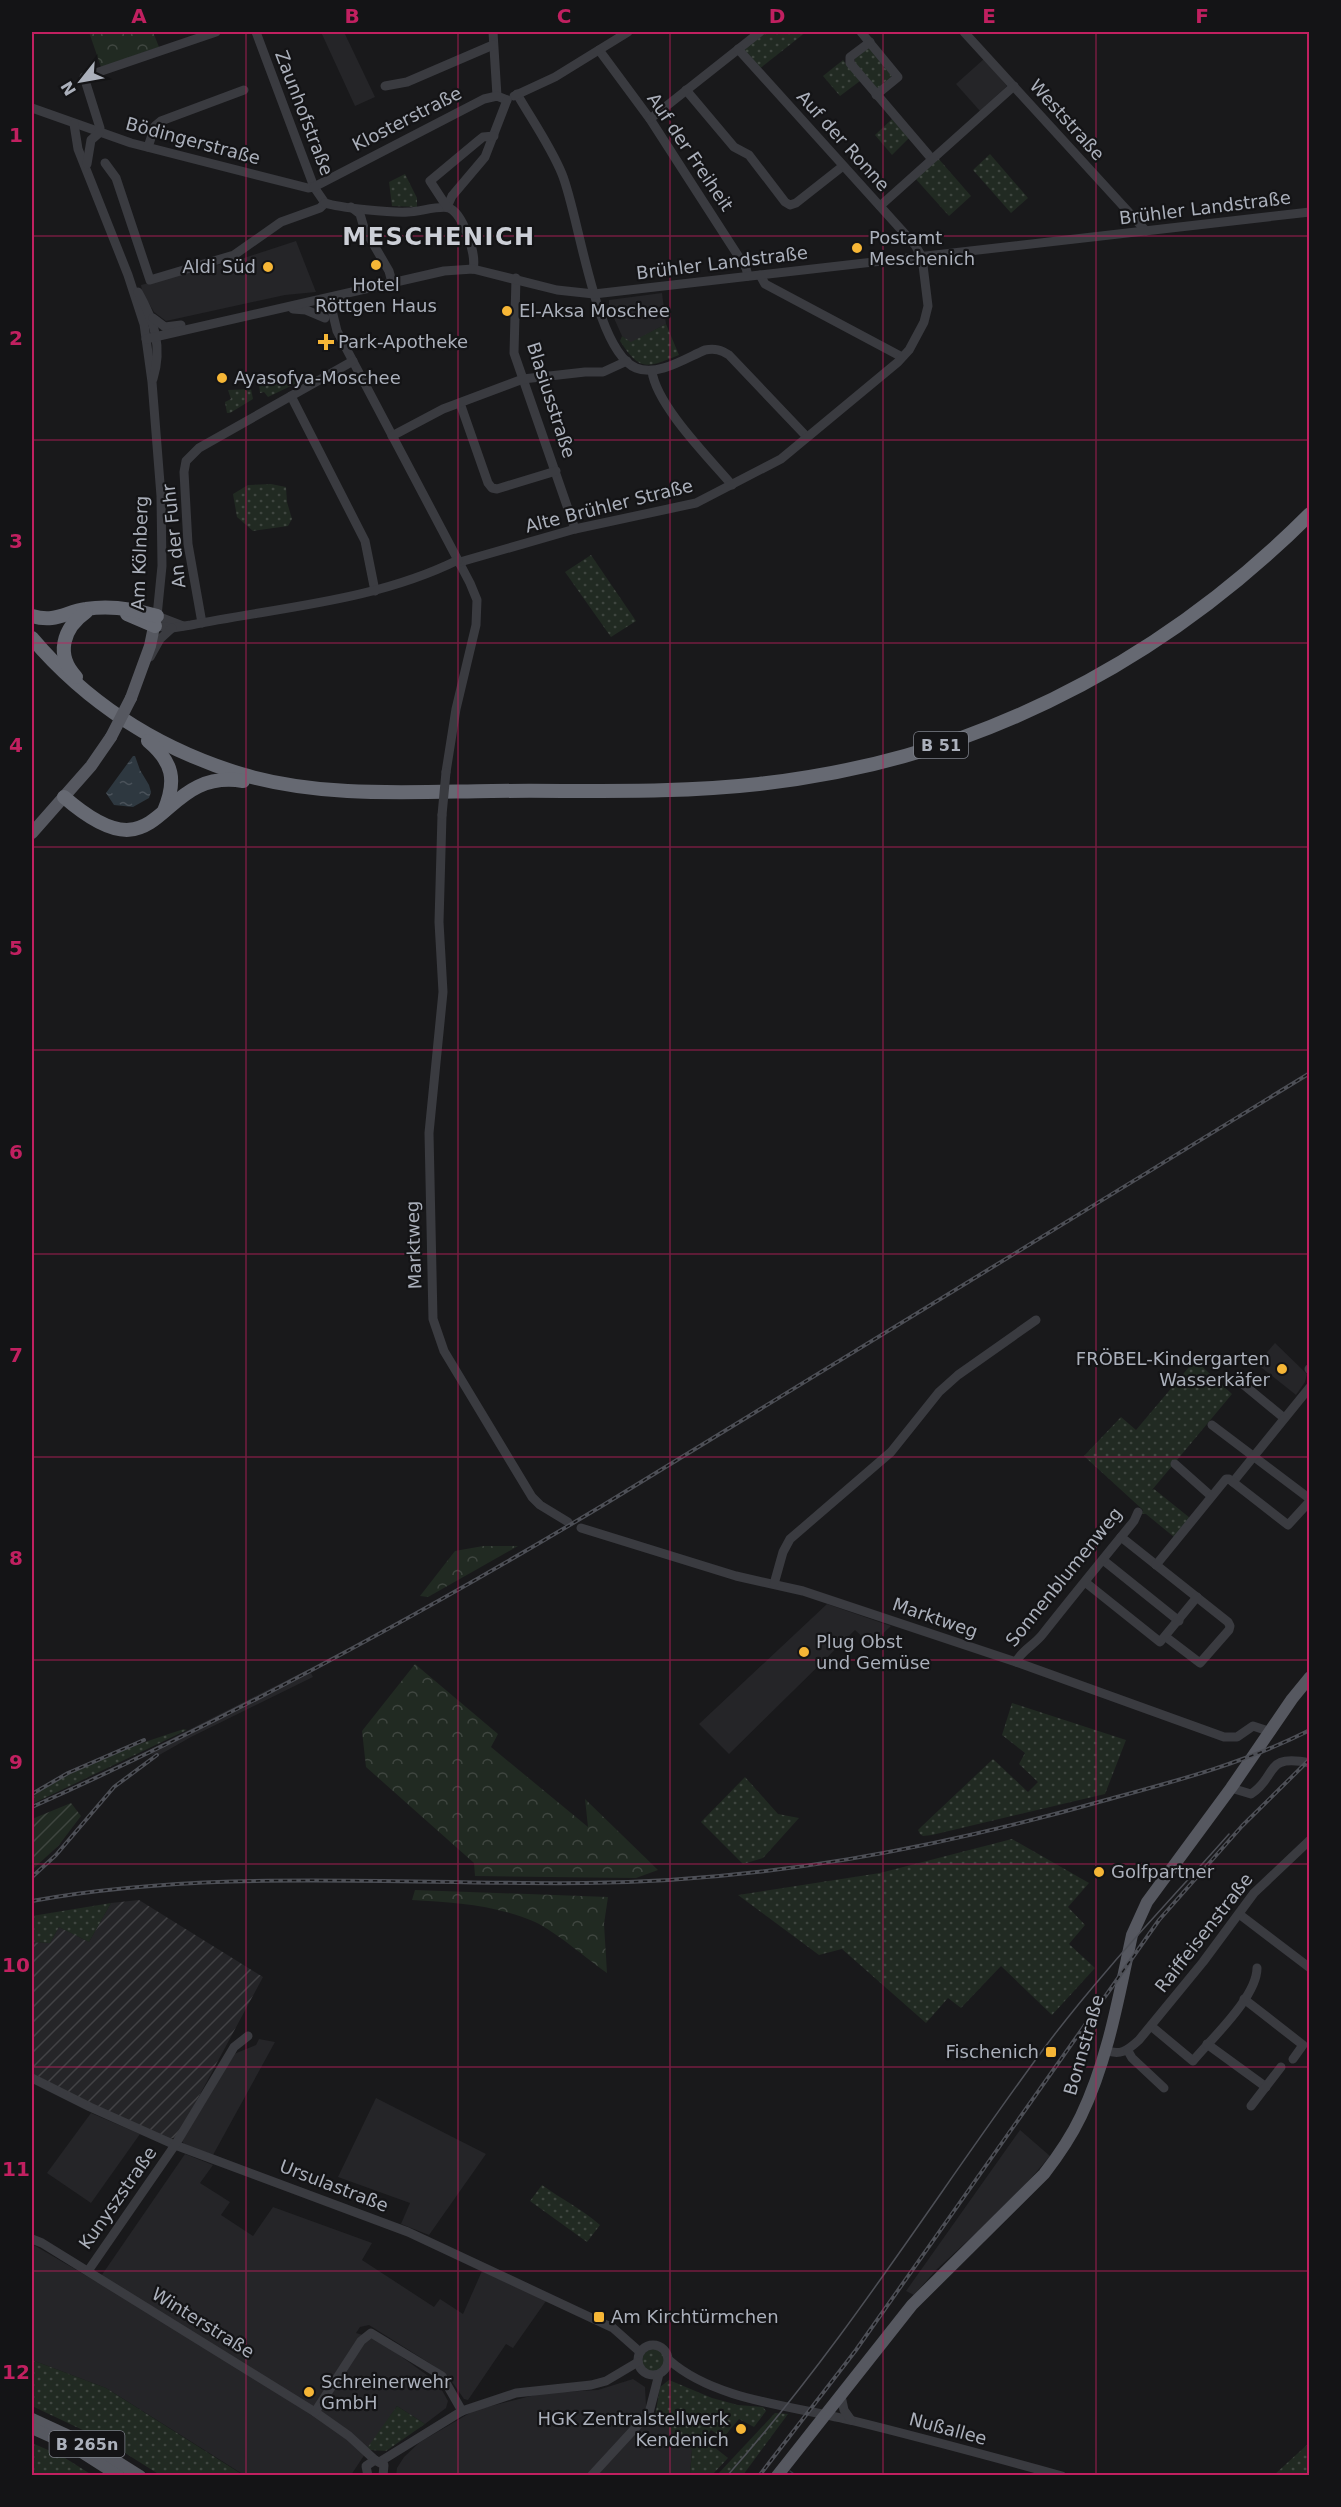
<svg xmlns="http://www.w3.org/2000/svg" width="1341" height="2507" font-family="'DejaVu Sans',sans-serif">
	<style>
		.built { fill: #252528 }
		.industrial { fill: url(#industrial-furrows) }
		.grass { fill: url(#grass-dots) }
		.forest { fill: url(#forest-crowns) }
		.garden { fill: url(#garden-furrows) }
		.water { fill: url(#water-ripples) }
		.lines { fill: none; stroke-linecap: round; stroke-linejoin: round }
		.stream { stroke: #2e3840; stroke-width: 1.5 }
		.minor { stroke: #3a3b40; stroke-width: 9 }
		.major { stroke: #565860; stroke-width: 12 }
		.highway { stroke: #666972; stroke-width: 14 }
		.tram { stroke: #4d4f56; stroke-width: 1.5 }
		.rail-casing { stroke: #4d4f56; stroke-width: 4 }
		.rail { stroke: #141416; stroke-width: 1.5; stroke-dasharray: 4.5; stroke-linecap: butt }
		.minor-bridge { stroke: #3a3b40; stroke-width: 9 }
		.major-bridge { stroke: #565860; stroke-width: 12 }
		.grid { fill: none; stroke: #c12060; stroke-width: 1.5; stroke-opacity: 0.55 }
		.poi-dot { fill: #f6b636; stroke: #141416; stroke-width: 2 }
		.labels { text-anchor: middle; stroke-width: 4.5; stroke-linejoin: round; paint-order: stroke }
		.shield { fill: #141416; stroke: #7e818a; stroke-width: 1.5 }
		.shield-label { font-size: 16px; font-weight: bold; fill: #abb0bb }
		.street-label { font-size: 18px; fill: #abb0bb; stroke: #141416 }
		.poi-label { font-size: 18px; fill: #abb0bb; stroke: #141416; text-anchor: start }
		.district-label { font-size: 24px; font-weight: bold; letter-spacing: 1.5px; fill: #cccfd7; stroke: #141416 }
		.neatline { fill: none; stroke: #c12060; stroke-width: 2 }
		.grid-label { font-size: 20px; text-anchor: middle; font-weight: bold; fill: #c12060 }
	</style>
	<defs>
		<pattern id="industrial-furrows" width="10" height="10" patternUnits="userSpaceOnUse" patternTransform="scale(1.5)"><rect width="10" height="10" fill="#252528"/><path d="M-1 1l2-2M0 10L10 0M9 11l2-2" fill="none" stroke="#424245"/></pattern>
		<pattern id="grass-dots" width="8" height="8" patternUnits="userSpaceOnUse" patternTransform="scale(1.5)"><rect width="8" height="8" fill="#212a22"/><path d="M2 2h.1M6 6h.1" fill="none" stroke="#3f4640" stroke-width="1.8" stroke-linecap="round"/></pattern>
		<pattern id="forest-crowns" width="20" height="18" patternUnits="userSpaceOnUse" patternTransform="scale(1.5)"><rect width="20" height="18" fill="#212a22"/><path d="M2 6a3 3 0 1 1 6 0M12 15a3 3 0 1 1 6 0" fill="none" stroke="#3f4640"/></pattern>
		<pattern id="garden-furrows" width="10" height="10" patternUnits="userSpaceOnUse" patternTransform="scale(1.5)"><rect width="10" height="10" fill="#212a22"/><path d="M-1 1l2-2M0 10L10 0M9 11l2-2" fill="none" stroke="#3f4640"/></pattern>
		<pattern id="water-ripples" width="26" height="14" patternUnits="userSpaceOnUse" patternTransform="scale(1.5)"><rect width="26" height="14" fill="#2e3840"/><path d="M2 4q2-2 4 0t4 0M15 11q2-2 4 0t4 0" fill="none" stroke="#4a525a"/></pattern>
	</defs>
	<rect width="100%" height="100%" fill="#19191b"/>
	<g class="built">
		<path d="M 321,32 L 344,32 L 375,97 L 355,106 Z"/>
		<path d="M 984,59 L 1007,86 L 980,111 L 956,84 Z"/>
		<path d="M 296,241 L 316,292 L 285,295 L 166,321 L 154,312 L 142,292 L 141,285 L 241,259 Z"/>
		<path d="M 662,293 L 666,324 L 631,343 L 622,336 L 609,307 L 609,300 Z"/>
		<path d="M 1275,1343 L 1307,1374 L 1305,1382 L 1296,1395 L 1257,1364 Z"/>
		<path d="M 827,1604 L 891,1626 L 871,1645 L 855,1630 L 729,1754 L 699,1724 Z"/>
		<path d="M 309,1669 L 313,1677 L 191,1737 L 154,1758 L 154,1754 L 152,1755 L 149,1750 Z"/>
		<path d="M 259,2039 L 275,2042 L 213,2155 L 184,2144 L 182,2141 L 234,2054 L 256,2045 Z"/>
		<path d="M 376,2098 L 486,2154 L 429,2235 L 401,2224 L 410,2203 L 338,2177 Z"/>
		<path d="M 91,2113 L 140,2134 L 91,2203 L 47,2173 Z"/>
		<path d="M 1020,2130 L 1050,2156 L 1014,2198 L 936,2270 L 914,2295 L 906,2291 Z"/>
		<path d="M 185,2154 L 213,2165 L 200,2183 L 230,2202 L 221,2215 L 253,2236 L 273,2207 L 372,2243 L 362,2260 L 434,2307 L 440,2299 L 463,2314 L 482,2271 L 546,2301 L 513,2348 L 506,2344 L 468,2400 L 464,2399 L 450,2379 L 434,2366 L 369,2325 L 360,2327 L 356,2333 L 377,2339 L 438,2383 L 448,2401 L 446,2408 L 425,2424 L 397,2406 L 351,2475 L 244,2475 L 106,2388 L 32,2360 L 32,2244 L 97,2282 Z"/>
		<path d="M 633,2379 L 645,2387 L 646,2406 L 692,2450 L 690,2475 L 396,2476 L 397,2468 L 404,2457 L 420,2442 L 475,2410 L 543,2393 L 598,2390 Z"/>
	</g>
	<path class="industrial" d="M 139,1900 L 263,1977 L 177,2137 L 170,2139 L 78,2098 L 32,2073 L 32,1942 L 50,1943 L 59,1927 L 89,1942 L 111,1903 Z"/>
	<g class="grass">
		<path d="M 762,32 L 806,32 L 758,70 L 744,49 Z"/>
		<path d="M 869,48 L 892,76 L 877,89 L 855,63 L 855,58 Z"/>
		<path d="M 843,60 L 860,81 L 840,96 L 823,76 Z"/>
		<path d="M 892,119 L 909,138 L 892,155 L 875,135 Z"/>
		<path d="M 990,154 L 1028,198 L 1011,213 L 973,170 Z"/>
		<path d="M 937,157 L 971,196 L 949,216 L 914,177 Z"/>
		<path d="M 405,174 L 417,198 L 417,207 L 392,206 L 389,182 Z"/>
		<path d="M 666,324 L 679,355 C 647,368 640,372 620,341 L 622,336 L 631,342 Z"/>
		<path d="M 283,372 L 287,376 L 296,378 L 297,383 L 268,397 L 264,392 L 260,393 L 259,385 L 265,375 Z"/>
		<path d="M 251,389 L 253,399 L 230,413 L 227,413 L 225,402 L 231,399 L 228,390 Z"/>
		<path d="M 271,484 L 286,487 L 287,502 L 292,519 L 288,526 L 253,531 L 237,517 L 233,494 L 248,485 Z"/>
		<path d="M 591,555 L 636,621 L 611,637 L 565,572 Z"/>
		<path d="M 1195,1360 L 1232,1394 L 1152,1490 L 1154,1489 L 1190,1518 L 1174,1537 L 1146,1514 L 1141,1514 L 1143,1510 L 1084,1456 L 1121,1417 L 1136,1430 Z"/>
		<path d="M 1012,1703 L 1126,1740 L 1105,1794 L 932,1835 L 923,1836 L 920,1834 L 918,1830 L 921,1827 L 993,1759 L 1028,1792 L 1038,1782 L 1019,1764 L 1025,1753 L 1002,1735 Z"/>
		<path d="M 184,1729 L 187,1730 L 32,1804 L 32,1796 C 78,1765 131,1746 184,1729 Z"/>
		<path d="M 745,1777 L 778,1814 L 799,1818 L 763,1858 L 743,1864 L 701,1822 Z"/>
		<path d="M 1012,1839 L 1089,1883 L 1068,1907 L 1085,1925 L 1069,1944 L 1095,1968 L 1052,2015 L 1001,1966 L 961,2008 L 948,1998 L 926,2023 L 842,1949 L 819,1955 L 738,1895 L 880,1873 Z"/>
		<path d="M 111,1903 L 89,1942 L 59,1927 L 50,1943 L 32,1942 L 32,1916 Z"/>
		<path d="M 542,2185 C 561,2199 582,2209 600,2225 L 587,2242 L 530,2201 Z"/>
		<circle cx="654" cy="2361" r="12"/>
		<path d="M 32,2360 L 106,2388 L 243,2475 L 160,2475 L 106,2441 L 32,2406 Z"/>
		<path d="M 669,2380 L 712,2398 L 738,2405 L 763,2407 L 766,2411 L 754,2427 L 739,2419 L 723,2438 L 711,2430 L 704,2439 L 728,2458 L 712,2475 L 690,2475 L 692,2450 L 655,2417 L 660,2387 Z"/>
		<path d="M 397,2406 L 425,2424 L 386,2451 L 370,2450 L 368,2447 Z"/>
		<path d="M 775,2413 L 788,2414 L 743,2475 L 717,2475 Z"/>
		<path d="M 32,2443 L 62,2456 L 92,2475 L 32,2475 Z"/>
		<path d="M 1309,2443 L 1309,2475 L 1274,2475 Z"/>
	</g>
	<g class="forest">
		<path d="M 89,32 L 153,32 L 159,47 L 101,67 Z"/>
		<path d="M 483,1546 L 518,1546 L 428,1597 L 420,1596 L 455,1551 Z"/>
		<path d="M 415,1664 L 498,1734 L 491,1747 L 588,1827 L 585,1799 L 658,1870 L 636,1878 L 475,1876 L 474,1863 L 366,1767 L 362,1731 Z"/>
		<path d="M 415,1890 L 608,1897 L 604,1924 L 607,1973 C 587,1959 556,1932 535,1922 C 496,1905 453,1902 412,1900 Z"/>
	</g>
	<path class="garden" d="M 71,1803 L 81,1816 L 59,1845 L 32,1870 L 32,1819 Z"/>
	<path class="water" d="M 133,756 L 135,756 L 140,770 L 149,785 L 151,792 L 149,798 L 133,807 L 114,805 L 106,793 Z"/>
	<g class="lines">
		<path class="stream" d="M 790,2471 L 797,2476"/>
		<g class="minor">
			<path d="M 256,32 L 314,187 L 325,203"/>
			<path d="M 493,32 L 497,96"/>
			<path d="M 861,32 L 898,77 L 876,95"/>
			<path d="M 964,32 L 1146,231"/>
			<path d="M 870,42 L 850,57 L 850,63 L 931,158"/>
			<path d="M 599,50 L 650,119 L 746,268 L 748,276"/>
			<path d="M 385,86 L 407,82 L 493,45"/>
			<path d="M 686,90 L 734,147 L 749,155 L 785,202 L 790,205 L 796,203 L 843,166"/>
			<path d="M 517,94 C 532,120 551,147 562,174 C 579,215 595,351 636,368 C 658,377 686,358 705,350 C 715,348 721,350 729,355 L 807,437"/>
			<path d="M 514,96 L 555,77 L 628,32"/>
			<path d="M 32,108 L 131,143 L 308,188 L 314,187"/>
			<path d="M 650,119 L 760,32"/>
			<path d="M 74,124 L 78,149 L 128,275 L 144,324 L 152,382 L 161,496 L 162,566 L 157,616 L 183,626"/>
			<path d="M 148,147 L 155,126 L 161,121 L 244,90"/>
			<path d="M 105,163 L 116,178 L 150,280 L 234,255 L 281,222 L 320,208 L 325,203"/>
			<path d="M 87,164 L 91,140 L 99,133 L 100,128 L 84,77 L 216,32"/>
			<path d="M 314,187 L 484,99 L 497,96 L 507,100"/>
			<path d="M 325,203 C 340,208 392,213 408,212 C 418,212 441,205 449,208 C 463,213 477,255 473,269"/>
			<path d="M 880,206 L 1014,86"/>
			<path d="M 351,207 L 360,214 L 364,228 L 389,271 L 392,282"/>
			<path d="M 447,207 L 452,196 L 485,157 L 507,100"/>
			<path d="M 447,207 L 430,181 L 478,141 L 483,137 L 494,136"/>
			<path d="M 760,275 L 765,284 L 902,357"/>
			<path d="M 516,278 L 514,353 L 575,529"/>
			<path d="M 138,292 C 154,320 163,347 153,379"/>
			<path d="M 329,298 L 337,331 L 470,583 L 477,600 L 476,625 L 456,709 L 446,772"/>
			<path d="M 293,309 L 306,310 L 325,318"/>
			<path d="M 153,318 L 165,327 L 181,325"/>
			<path d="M 146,339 L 444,271 L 473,269 L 557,290 L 594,294 L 1310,212"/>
			<path d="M 652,371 C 656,405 710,459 732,485"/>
			<path d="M 291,396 L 365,541 L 375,591"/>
			<path d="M 460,403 L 488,483 L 492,488 L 497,489 L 556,471"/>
			<path d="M 392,436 L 443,409 L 523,379 L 585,372 L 603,372 L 627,361"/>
			<path d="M 460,562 L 575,529 L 696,503 L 781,459 L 898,362 L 909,350 L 924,322 L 928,306 L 922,257 L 915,245 L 738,49"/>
			<path d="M 202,623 L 188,544 L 184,472 L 186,461 L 199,448 L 353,361"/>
			<path d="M 155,626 L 172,628 L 191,625 C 281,607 375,601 458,560"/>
			<path d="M 150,657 L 160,639 L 172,628"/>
			<path d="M 442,815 L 439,922 L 443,992 L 429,1133 L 433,1319 L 444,1351 L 532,1497 L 540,1505 L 568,1522"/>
			<path d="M 1309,1369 L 1310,1369"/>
			<path d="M 1244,1385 L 1284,1418"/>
			<path d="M 1212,1425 L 1310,1499"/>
			<path d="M 1175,1464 L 1211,1496"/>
			<path d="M 1233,1482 L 1310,1387"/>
			<path d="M 581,1528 L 736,1576 L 803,1591 L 1016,1662 L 1224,1737 L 1237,1737 L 1253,1726 L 1271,1732"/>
			<path d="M 1121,1537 L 1228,1622 L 1230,1626 L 1229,1630 L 1200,1663 L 1166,1637"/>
			<path d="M 1103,1560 L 1179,1621"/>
			<path d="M 1156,1565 L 1226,1479 L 1229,1479 L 1288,1525 L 1310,1501"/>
			<path d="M 1085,1582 L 1160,1642 L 1197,1597"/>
			<path d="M 774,1584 L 783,1552 L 790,1539 L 891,1452 L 939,1392 L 958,1375 L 1036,1320"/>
			<path d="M 1016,1662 C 1021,1651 1034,1645 1042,1635 C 1072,1597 1103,1559 1134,1521 L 1138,1512"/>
			<path d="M 1231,1788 L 1251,1794 C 1278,1777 1263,1753 1310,1763"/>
			<path d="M 1239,1914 L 1310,1968"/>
			<path d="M 1244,1999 L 1303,2045 L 1293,2059"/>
			<path d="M 1151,2026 L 1193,2061 C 1211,2039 1257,1997 1257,1968"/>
			<path d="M 1207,2044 L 1266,2087"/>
			<path d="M 1105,2050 C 1120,2056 1127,2051 1139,2040 L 1203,1962 L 1254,1893 L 1310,1840"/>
			<path d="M 1128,2051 L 1132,2058 L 1164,2088"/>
			<path d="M 32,2078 L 90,2107 L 175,2145 L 408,2232 L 613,2328 L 640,2352"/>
			<path d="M 1251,2106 L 1281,2067"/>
			<path d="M 32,2239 L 42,2243 L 315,2412 L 349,2436 L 375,2460"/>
			<path d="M 88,2271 L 175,2145 L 234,2047 L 248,2036"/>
			<circle cx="653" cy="2360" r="15"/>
			<path d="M 669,2360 C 715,2401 795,2406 854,2421 C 923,2438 993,2457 1062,2476"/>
			<path d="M 841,2396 L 844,2410 L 851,2420"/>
			<path d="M 315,2412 L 361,2341 L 371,2333 L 442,2376 L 462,2411"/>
			<path d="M 381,2461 L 462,2411 L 516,2393 L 591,2385 L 606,2381 L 638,2362"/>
			<path d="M 368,2476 L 366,2466 L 375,2460 L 384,2465 L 383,2476"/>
			<path d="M 591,2476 L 649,2413 L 659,2374"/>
		</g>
		<g class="major">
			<path d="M 131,698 L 150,646 L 156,617"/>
			<path d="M 32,833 L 91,766 L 111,737"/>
			<path d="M 32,2419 L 97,2449 L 140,2476"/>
			<path d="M 32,2428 L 72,2446 L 119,2476"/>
			<path d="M 777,2476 L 912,2305 L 1044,2174 C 1058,2156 1071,2137 1081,2116 C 1108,2060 1119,1995 1132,1935 L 1147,1902 L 1231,1788 L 1292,1699 L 1310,1677"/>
		</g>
		<g class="highway">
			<path d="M 127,614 L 155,626"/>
			<path d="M 32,616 C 56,623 65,612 86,609 C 110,605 134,609 157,616"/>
			<path d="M 32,638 C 87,703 159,749 241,774 C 321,798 409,792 492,791 C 581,790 671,794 759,784 C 829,776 898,761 964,737 C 1096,689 1211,613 1310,514"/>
			<path d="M 76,677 C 55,655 63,628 86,612"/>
			<path d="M 148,741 C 173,762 177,780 164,811"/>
			<path d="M 64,797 C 165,885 154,767 243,781"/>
		</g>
		<path class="tram" d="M 727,2476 C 846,2342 939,2190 1045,2047 C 1101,1972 1167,1904 1229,1834"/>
		<defs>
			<g id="rail">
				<path d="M 32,1794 L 68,1773 L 144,1740"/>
				<path d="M 32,1807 C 229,1719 420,1615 605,1504 L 1310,1073"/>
				<path d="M 32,1877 L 56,1855 L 114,1787 L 157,1755"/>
				<path d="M 32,1901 C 214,1868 401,1885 586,1883 C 765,1881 934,1849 1106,1800 C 1176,1781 1245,1763 1310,1730"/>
				<path d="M 759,2476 L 856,2350 L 1159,1920 L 1242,1826 L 1310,1759"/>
			</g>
		</defs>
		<use href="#rail" class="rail-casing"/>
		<use href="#rail" class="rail"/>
		<path class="minor-bridge" d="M 442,815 L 446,772"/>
		<path class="major-bridge" d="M 111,737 L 131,698"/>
	</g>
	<path class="grid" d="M 246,32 L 246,2476M 458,32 L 458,2476M 670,32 L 670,2476M 883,32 L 883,2476M 1096,32 L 1096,2476M 32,236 L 1310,236M 32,440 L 1310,440M 32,643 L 1310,643M 32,847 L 1310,847M 32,1050 L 1310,1050M 32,1254 L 1310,1254M 32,1457 L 1310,1457M 32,1660 L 1310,1660M 32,1864 L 1310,1864M 32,2067 L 1310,2067M 32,2271 L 1310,2271"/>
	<g class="poi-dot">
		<circle cx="857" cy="248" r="6"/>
		<circle cx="376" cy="265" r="6"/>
		<circle cx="268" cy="267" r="6"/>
		<circle cx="507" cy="311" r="6"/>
		<path d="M323 333h6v6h6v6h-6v6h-6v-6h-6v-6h6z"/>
		<circle cx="222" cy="378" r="6"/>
		<circle cx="1282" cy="1369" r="6"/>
		<circle cx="804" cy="1652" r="6"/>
		<circle cx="1099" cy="1872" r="6"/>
		<rect x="1045" y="2046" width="12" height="12" rx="3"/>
		<rect x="593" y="2311" width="12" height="12" rx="3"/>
		<circle cx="309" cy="2392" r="6"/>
		<circle cx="741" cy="2429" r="6"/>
	</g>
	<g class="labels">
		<g class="shield">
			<rect x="914" y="732" width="54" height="26" rx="4.5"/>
			<rect x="49.5" y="2431" width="75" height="26" rx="4.5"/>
		</g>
		<g class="shield-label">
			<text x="941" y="751">B 51</text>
			<text x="87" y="2450">B 265n</text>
		</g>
		<g class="street-label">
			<text transform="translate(304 113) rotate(69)" y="6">Zaunhofstraße</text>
			<text transform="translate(407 119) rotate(-27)" y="6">Klosterstraße</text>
			<text transform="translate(1067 120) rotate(48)" y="6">Weststraße</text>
			<text transform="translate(193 141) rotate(15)" y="6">Bödingerstraße</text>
			<text transform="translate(843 141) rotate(48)" y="6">Auf der Ronne</text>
			<text transform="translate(690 152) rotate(56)" y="6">Auf der Freiheit</text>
			<text transform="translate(1205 208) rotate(-7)" y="6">Brühler Landstraße</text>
			<text transform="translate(722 263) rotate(-7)" y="6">Brühler Landstraße</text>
			<text transform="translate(551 400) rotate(72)" y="6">Blasiusstraße</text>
			<text transform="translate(609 506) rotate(-14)" y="6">Alte Brühler Straße</text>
			<text transform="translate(174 536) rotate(-96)" y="6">An der Fuhr</text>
			<text transform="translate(140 553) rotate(-88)" y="6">Am Kölnberg</text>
			<text transform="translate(414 1245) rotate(-92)" y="6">Marktweg</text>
			<text transform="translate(1064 1577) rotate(-51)" y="6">Sonnenblumenweg</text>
			<text transform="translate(935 1618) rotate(19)" y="6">Marktweg</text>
			<text transform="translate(1204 1933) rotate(-52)" y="6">Raiffeisenstraße</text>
			<text transform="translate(1084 2045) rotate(-74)" y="6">Bonnstraße</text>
			<text transform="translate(334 2186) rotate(21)" y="6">Ursulastraße</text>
			<text transform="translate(118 2198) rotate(-55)" y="6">Kunyszstraße</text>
			<text transform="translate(203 2323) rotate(32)" y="6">Winterstraße</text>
			<text transform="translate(948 2429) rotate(15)" y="6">Nußallee</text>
		</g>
		<g class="poi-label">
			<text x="869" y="244">Postamt<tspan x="869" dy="21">Meschenich</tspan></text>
			<text x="256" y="273" text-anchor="end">Aldi Süd</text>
			<text x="376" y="291" text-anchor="middle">Hotel<tspan x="376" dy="21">Röttgen Haus</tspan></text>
			<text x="519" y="317">El-Aksa Moschee</text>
			<text x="338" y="348">Park-Apotheke</text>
			<text x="234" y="384">Ayasofya-Moschee</text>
			<text x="1270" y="1365" text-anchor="end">FRÖBEL-Kindergarten<tspan x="1270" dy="21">Wasserkäfer</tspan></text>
			<text x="816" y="1648">Plug Obst<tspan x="816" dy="21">und Gemüse</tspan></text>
			<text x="1111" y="1878">Golfpartner</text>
			<text x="1039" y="2058" text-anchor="end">Fischenich</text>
			<text x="611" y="2323">Am Kirchtürmchen</text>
			<text x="321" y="2388">Schreinerwehr<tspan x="321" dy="21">GmbH</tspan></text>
			<text x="729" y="2425" text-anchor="end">HGK Zentralstellwerk<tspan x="729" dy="21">Kendenich</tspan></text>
		</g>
		<g class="district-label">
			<text x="439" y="245">MESCHENICH</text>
		</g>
	</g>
	<rect width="1341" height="2507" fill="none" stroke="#141416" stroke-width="66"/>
	<g transform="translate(81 81) rotate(239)" stroke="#141416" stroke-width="4.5" paint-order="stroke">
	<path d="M0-4.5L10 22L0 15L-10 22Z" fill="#abb0bb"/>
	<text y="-9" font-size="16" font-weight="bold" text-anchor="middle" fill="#abb0bb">N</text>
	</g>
	<rect x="33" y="33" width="1275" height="2441" class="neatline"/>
	<g class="grid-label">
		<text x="139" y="23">A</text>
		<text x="352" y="23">B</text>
		<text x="564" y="23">C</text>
		<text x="777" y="23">D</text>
		<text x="989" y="23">E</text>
		<text x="1202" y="23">F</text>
		<text x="16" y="142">1</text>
		<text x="16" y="345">2</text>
		<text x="16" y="548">3</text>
		<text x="16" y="752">4</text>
		<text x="16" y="955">5</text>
		<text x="16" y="1159">6</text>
		<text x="16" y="1362">7</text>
		<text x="16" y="1565">8</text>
		<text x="16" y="1769">9</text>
		<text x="16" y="1972">10</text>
		<text x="16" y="2176">11</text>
		<text x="16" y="2379">12</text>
	</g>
</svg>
